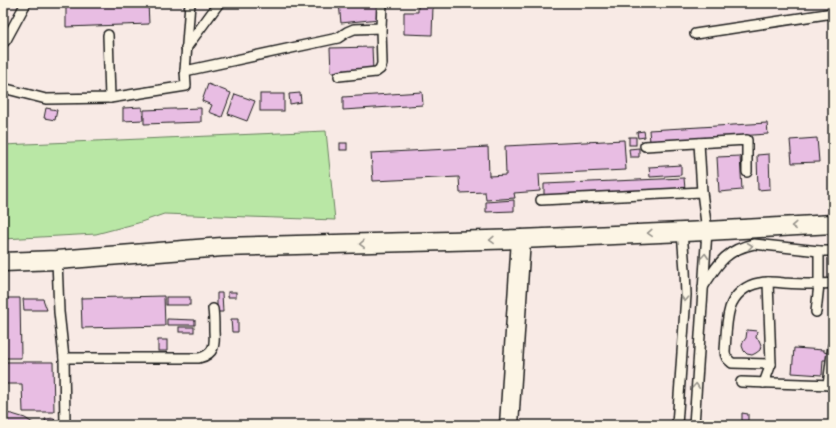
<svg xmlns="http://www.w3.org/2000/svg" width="836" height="428" font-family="Mali,sans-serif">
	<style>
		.green { fill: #b9e7a5; stroke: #6a8260 }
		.building { fill: #e8bde3; stroke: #1c1c1c }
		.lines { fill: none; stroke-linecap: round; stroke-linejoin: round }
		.service-casing { stroke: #1c1c1c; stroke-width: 12 }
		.minor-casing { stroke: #1c1c1c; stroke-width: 21 }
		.path { stroke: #1c1c1c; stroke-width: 2.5; stroke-dasharray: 3 3; stroke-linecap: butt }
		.service { stroke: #fcf5e5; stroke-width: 9 }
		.minor { stroke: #fcf5e5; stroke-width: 18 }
		.oneway { stroke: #97938b }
	</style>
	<rect width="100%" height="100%" fill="#f8eae5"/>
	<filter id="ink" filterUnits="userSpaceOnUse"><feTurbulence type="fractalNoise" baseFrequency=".025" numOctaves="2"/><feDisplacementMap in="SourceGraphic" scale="8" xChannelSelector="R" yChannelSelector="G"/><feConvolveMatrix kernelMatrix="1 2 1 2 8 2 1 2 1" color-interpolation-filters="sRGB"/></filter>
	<g filter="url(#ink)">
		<path class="green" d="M 326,131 L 335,220 L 164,214 L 138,223 L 96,234 L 3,239 L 3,145 Z"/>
		<g class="building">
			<path d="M 66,3 L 148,3 L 149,24 L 66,27 Z"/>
			<path d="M 339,3 L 377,3 L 379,19 L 341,23 Z"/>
			<path d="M 418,6 L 433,6 L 432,35 L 404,34 L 404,12 L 418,12 Z"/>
			<path d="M 372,47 L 373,71 L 331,72 L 330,48 Z"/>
			<path d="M 208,84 L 231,93 L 222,117 L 209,112 L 212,105 L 202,101 Z"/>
			<path d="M 422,92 L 423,105 L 343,110 L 343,97 Z"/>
			<path d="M 300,93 L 301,102 L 290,104 L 289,94 Z"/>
			<path d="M 235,94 L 255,101 L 247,121 L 228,114 Z"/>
			<rect x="260" y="94" width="24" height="17"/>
			<path d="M 142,107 L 143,120 L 123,121 L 123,108 Z"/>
			<path d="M 46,108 L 57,110 L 55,120 L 44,118 Z"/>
			<path d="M 201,108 L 201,122 L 144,124 L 144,110 Z"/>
			<path d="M 767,123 L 768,134 L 650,142 L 649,130 Z"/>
			<path d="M 830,126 L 833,126 L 833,156 Z"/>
			<path d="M 644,131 L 645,137 L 638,138 L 637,132 Z"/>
			<rect x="629" y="137" width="7" height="8"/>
			<path d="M 817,138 L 819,162 L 792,163 L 790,140 Z"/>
			<path d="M 624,140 L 626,170 L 539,174 L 540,191 L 514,193 L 515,198 L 486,200 L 485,192 L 460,193 L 459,177 L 373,181 L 371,153 L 488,147 L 489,176 L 506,175 L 505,146 Z"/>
			<rect x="340" y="143" width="7" height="7"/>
			<path d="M 639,148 L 639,157 L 630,157 L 629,149 Z"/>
			<path d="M 769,154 L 770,189 L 758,190 L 757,155 Z"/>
			<path d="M 740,156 L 742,190 L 719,192 L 717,157 Z"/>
			<path d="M 681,165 L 681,175 L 650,177 L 649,167 Z"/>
			<path d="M 684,178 L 685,189 L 544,195 L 544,184 Z"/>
			<path d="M 514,200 L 514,211 L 486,212 L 486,202 Z"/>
			<rect x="228" y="292" width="8" height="5"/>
			<path d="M 217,293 L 222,293 L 223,312 L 217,312 Z"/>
			<path d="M 164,296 L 165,326 L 82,328 L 81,298 Z"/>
			<rect x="166" y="297" width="24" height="8"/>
			<path d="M 3,298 L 20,298 L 21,358 L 3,358 Z"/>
			<path d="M 23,299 L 43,299 L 47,310 L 24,310 Z"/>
			<path d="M 167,319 L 195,320 L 195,325 L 167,325 Z"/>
			<path d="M 231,319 L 238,319 L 238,332 L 232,332 Z"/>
			<rect x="179" y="327" width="15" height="5"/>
			<path d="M 747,330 L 757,331 L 756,338 L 759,340 L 761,345 L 760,350 L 756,353 L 752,355 L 747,354 L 744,351 L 742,346 L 743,342 L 746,338 Z"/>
			<rect x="158" y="340" width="9" height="11"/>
			<path d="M 794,348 L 824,350 L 824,352 L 828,353 L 827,360 L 823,360 L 822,375 L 792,373 Z"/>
			<path d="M 3,362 L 53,362 L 54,412 L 23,412 L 22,384 L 3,384 Z"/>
			<path d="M 3,413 L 12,414 L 25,418 L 36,425 L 3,425 Z"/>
			<path d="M 742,413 L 748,414 L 748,421 L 742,421 Z"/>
			<path d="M 54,418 L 55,425 L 46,425 L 45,419 Z"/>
		</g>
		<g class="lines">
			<defs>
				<g id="service">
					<path d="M 695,34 L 833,13"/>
					<path d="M 108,35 L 110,98"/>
					<path d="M 3,43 L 6,40 L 26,3"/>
					<path d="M 186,48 L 219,3"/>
					<path d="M 185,71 L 338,38 L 347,32 L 354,29 L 381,28"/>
					<path d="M 339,76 L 376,72 L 380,69 L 382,64 L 381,28 L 382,3"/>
					<path d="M 3,88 L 46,99 L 110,98 L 186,86 L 185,71 L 190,3"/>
					<path d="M 645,146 L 747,140 L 747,172"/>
					<path d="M 541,200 L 702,192"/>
					<path d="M 57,260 L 59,312 L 64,358 L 65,425"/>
					<path d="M 703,287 C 718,264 725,250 754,244 L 819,251 L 833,251"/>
					<path d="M 816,312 L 819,284 L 819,251"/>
					<path d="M 64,358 L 199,358 C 215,354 215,344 214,331 C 214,323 214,316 213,309"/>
					<path d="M 771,364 L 732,363 C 727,359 725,357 725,351 C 726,337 726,321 730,308 C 734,295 746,285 759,283 C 767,281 776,282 784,283 C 800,284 816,285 833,283"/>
					<path d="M 741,382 L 833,385"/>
					<path d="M 764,383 L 771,364 L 768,282"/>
					<path d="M 828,385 L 833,346"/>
					<path d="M 677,425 L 686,295 L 685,270 L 682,232"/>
					<path d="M 694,425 L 707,231 L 702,192 L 699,143"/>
				</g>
				<g id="minor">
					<path d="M 3,262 L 57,260 L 222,247 L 521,239 L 707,231 L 833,224"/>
					<path d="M 509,425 L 521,239"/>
				</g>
			</defs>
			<use href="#service" class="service-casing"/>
			<use href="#minor" class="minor-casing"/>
			<path class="path" d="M 833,208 L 833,198"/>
			<use href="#service" class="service"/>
			<use href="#minor" class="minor"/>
		</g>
		<defs><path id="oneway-chevron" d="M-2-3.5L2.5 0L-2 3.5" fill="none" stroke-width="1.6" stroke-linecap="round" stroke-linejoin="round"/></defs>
		<g class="oneway">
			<use href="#oneway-chevron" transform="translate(794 226) rotate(177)"/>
			<use href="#oneway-chevron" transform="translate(650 233) rotate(177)"/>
			<use href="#oneway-chevron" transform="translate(492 240) rotate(178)"/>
			<use href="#oneway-chevron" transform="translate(362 244) rotate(178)"/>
			<use href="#oneway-chevron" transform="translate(750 246) rotate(-7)"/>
			<use href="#oneway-chevron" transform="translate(705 256) rotate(-86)"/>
			<use href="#oneway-chevron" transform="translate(685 299) rotate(93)"/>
			<use href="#oneway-chevron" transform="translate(696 386) rotate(-86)"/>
		</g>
	</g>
	<rect width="836" height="428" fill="none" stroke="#fcf5e5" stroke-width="16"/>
	<rect x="8" y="8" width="820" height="412" fill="none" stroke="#1c1c1c" stroke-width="1.5" filter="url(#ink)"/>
</svg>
